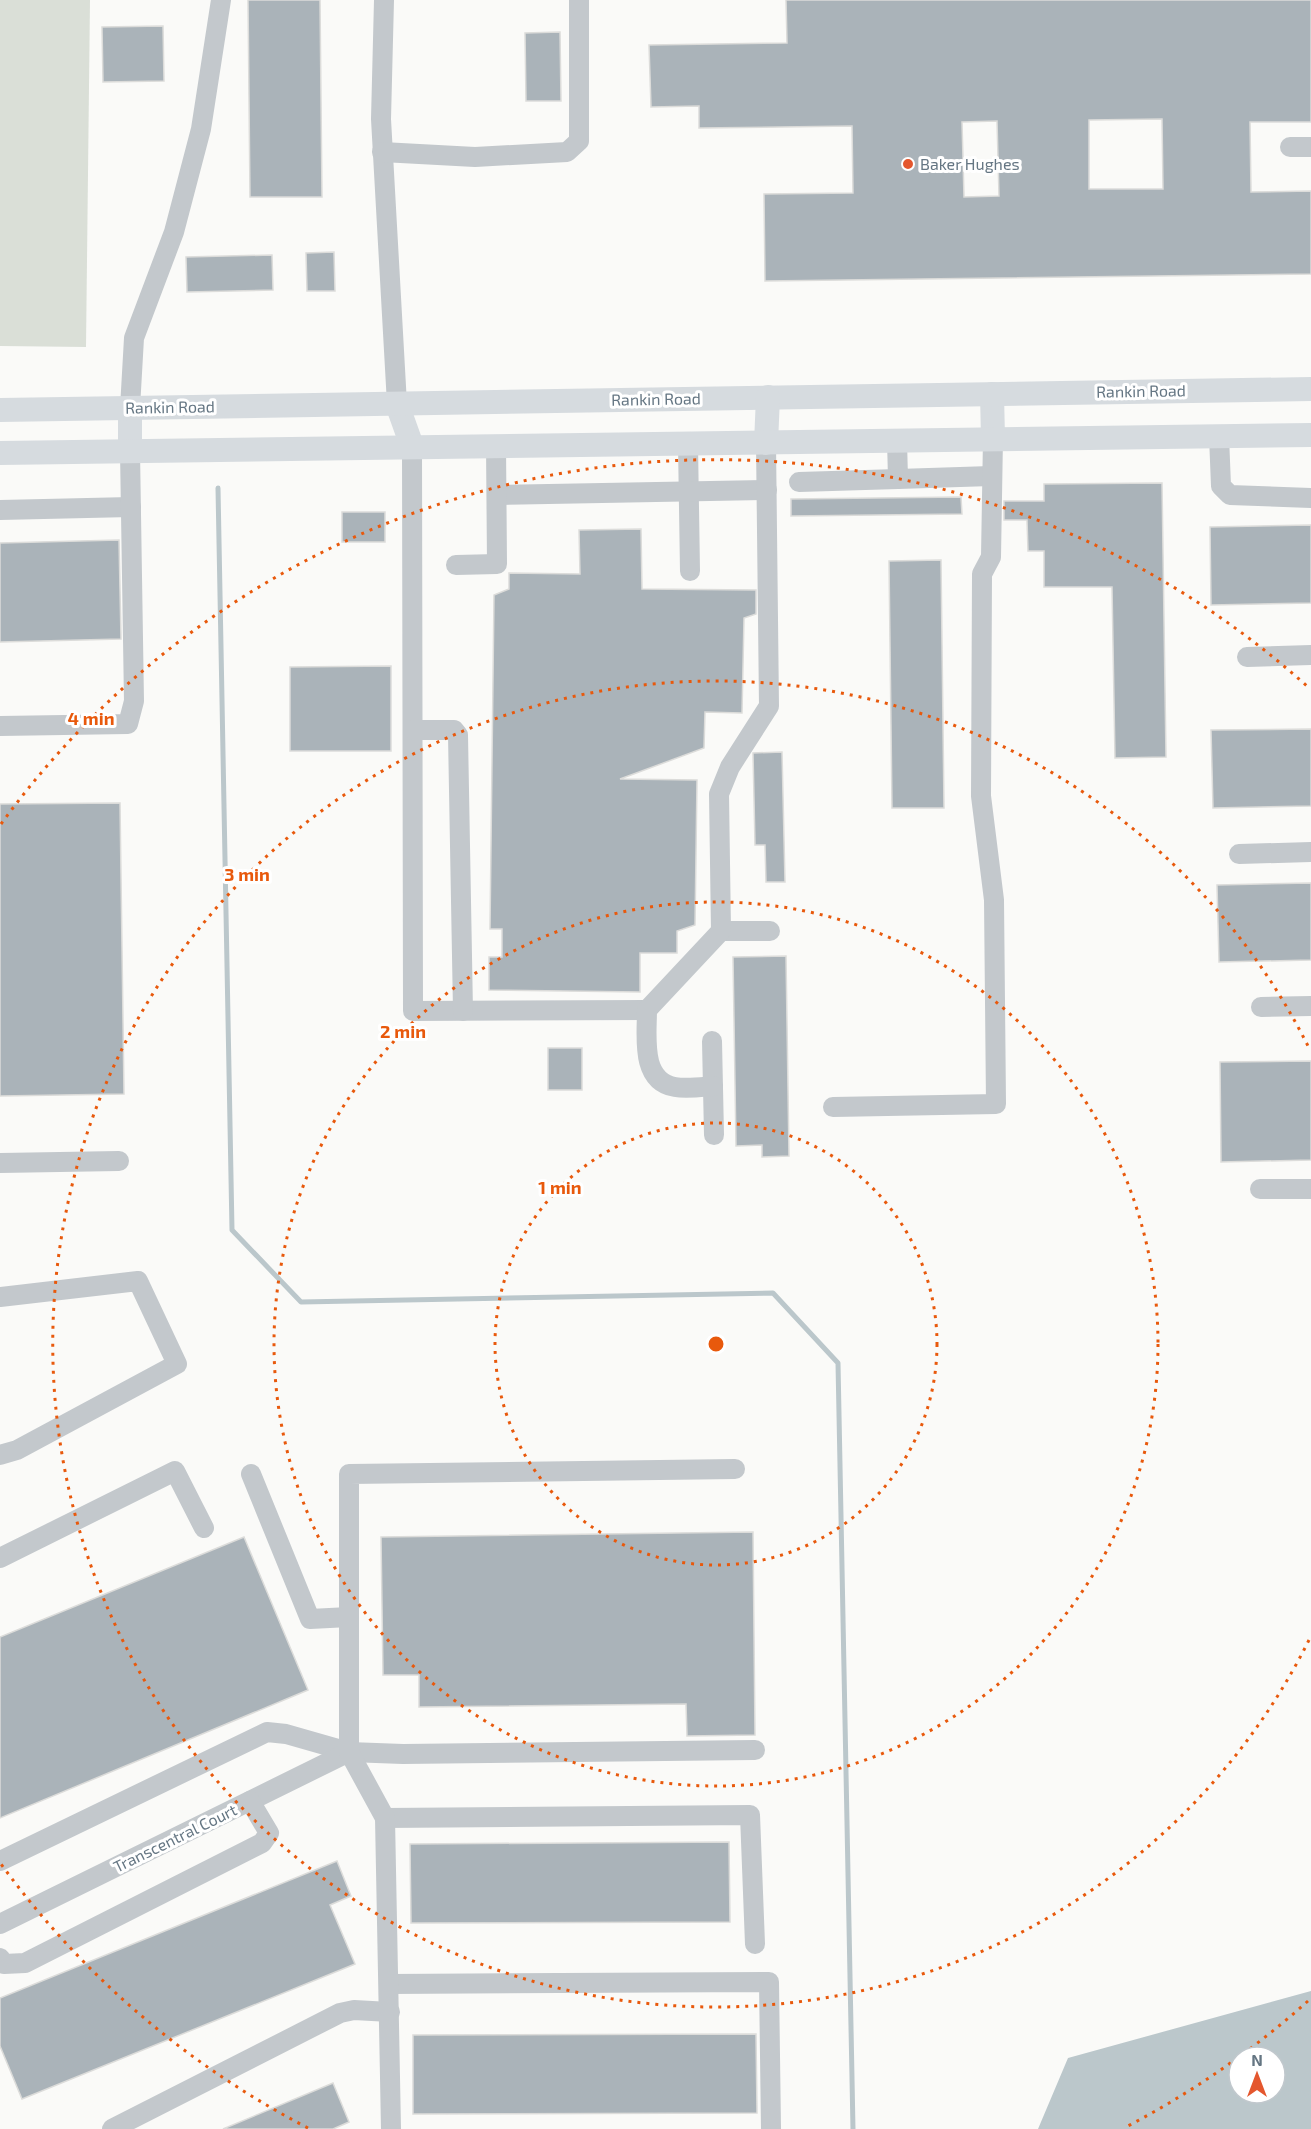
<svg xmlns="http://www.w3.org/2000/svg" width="1311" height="2129" font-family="'Exo 2',sans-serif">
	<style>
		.green { fill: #dadfd7 }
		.water { fill: #bbc7cb; fill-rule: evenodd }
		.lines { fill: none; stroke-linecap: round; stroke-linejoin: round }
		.stream { stroke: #bbc7cb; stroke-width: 5 }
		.building { fill: #aab3b9; stroke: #dcdcda; stroke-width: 1.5; fill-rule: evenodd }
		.minor { stroke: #c3c8cc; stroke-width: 20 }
		.major { stroke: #d6dbdf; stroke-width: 24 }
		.ring { fill: none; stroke: #e8590c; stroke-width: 3; stroke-dasharray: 3 6 }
		.poi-dot { fill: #e4572e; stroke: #fff; stroke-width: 2 }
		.labels { text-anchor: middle; stroke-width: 6; stroke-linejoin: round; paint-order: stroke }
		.poi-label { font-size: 16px; fill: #657683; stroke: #fff; text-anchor: start }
		.street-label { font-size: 16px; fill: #657683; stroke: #fff }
		.centre { fill: #e8590c; stroke: #fff; stroke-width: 3 }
		.ring-label { font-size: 18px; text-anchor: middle; font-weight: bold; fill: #e8590c; stroke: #fff; stroke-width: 6; stroke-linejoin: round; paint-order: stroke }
	</style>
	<rect width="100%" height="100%" fill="#fafaf8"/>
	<path class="green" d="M 0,0 L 90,0 L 86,347 L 0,346 Z"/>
	<path class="water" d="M 1311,1991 L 1311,2129 L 1038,2129 L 1068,2058 ZM 1239,2057 L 1275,2057 L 1275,2093 L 1239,2093 Z"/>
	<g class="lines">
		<path class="stream" d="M 218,488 L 232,1230 L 301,1302 L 773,1293 L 838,1363 L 853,2129"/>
	</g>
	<g class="building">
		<path d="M 248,0 L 320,0 L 322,197 L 250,197 Z"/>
		<path d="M 786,0 L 1311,0 L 1311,122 L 1250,122 L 1251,192 L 1311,191 L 1311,274 L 765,281 L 764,194 L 853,193 L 852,126 L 699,128 L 699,106 L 651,107 L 649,45 L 787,43 ZM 1162,119 L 1163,189 L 1089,189 L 1089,120 ZM 997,121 L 999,196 L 964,197 L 962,122 Z"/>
		<path d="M 163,26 L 164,81 L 103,82 L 102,27 Z"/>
		<path d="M 560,32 L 561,101 L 526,101 L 525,33 Z"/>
		<path d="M 334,252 L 335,291 L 307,291 L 306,253 Z"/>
		<path d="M 272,255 L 273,290 L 187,292 L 186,257 Z"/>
		<path d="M 1162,483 L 1166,757 L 1115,758 L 1112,587 L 1044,587 L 1044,551 L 1028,551 L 1027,520 L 1004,520 L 1004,501 L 1044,501 L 1044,484 Z"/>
		<path d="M 961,497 L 962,514 L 791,516 L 791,499 Z"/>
		<rect x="342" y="512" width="43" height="30"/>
		<path d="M 1311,525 L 1311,603 L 1211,605 L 1210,527 Z"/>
		<path d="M 641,529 L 642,589 L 756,590 L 756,614 L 744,618 L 742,713 L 705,712 L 704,748 L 620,779 L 697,780 L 695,925 L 677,931 L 677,953 L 640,953 L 640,992 L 489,990 L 489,957 L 502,957 L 502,929 L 490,929 L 494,595 L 509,589 L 509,573 L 580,574 L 579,530 Z"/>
		<path d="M 119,540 L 121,639 L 0,642 L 0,543 Z"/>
		<path d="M 941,560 L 944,808 L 892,808 L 889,561 Z"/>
		<path d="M 391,666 L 391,751 L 290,751 L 290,667 Z"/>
		<path d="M 1311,729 L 1311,806 L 1213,808 L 1211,730 Z"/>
		<path d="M 782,752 L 785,882 L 766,882 L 765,845 L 755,845 L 753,753 Z"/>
		<path d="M 120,803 L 124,1094 L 0,1096 L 0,804 Z"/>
		<path d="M 1311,883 L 1311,960 L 1219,962 L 1217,885 Z"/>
		<path d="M 786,956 L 789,1156 L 762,1157 L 762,1145 L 736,1146 L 733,957 Z"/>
		<rect x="548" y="1048" width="34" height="42"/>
		<path d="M 1311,1061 L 1311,1160 L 1221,1162 L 1220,1062 Z"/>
		<path d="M 753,1532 L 755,1735 L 687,1736 L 686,1704 L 419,1707 L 419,1675 L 383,1675 L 381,1537 Z"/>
		<path d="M 244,1537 L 308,1690 L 0,1818 L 0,1637 Z"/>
		<path d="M 729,1842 L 730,1922 L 411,1923 L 410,1844 Z"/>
		<path d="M 337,1861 L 351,1896 L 330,1905 L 355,1964 L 22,2099 L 0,2046 L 0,1998 Z"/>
		<path d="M 756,2034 L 757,2113 L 413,2114 L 413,2035 Z"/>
		<path d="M 333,2083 L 349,2122 L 333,2129 L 223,2129 Z"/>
	</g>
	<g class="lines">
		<g class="minor">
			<path d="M 384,0 L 381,119 L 397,404"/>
			<path d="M 1290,147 L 1311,147"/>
			<path d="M 382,152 L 475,157 L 567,152 L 579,141 L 579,0"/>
			<path d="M 130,408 L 134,338 L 174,232 L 201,129 L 221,0"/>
			<path d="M 1219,436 L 1221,486 L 1230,495 L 1311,498"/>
			<path d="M 897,440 L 898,479 L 991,476"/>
			<path d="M 688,444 L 690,571"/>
			<path d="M 412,446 L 413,1011 L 647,1010"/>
			<path d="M 799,482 L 898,479"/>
			<path d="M 497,495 L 767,490"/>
			<path d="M 0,510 L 131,507"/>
			<path d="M 456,565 L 497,564 L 496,445"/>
			<path d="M 1247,657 L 1311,655"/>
			<path d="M 0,726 L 128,724 L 134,701 L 130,451"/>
			<path d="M 413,730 L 454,730 L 458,735 L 463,1011"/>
			<path d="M 1239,854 L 1311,852"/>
			<path d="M 721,931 L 770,931"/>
			<path d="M 1261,1007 L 1311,1006"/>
			<path d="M 712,1041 L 714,1135"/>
			<path d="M 713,1086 C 701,1087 687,1089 675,1087 C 640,1081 647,1036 647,1010 L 721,931 L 719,794 L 730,767 L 769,706 L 766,443"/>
			<path d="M 833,1107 L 996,1104 L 994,900 L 981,796 L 982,574 L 991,557 L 993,438"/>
			<path d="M 0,1163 L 119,1161"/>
			<path d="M 1260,1189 L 1311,1189"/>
			<path d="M 0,1297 L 138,1281 L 177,1364 L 17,1450 L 0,1455"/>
			<path d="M 251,1474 L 310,1619 L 349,1617"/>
			<path d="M 0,1558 L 175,1471 L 204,1528"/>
			<path d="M 385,1818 L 750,1815 L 755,1944"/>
			<path d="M 0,1861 L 267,1732 L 286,1734 L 349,1752 L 403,1754 L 755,1750"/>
			<path d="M 0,1924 L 349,1752"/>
			<path d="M 0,1958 L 4,1964 L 25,1963 L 262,1843 L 269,1833 L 250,1801"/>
			<path d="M 389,1984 L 769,1982 L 771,2129"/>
			<path d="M 112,2129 L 340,2013 L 354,2010 L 390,2012"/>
			<path d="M 391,2129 L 385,1818 L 349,1752 L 349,1474 L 735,1469"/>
		</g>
		<g class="major">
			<path d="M 992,394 L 993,438"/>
			<path d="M 397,404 L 412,446"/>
			<path d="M 130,408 L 130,451"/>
			<path d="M 0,410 L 1311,389"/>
			<path d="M 766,443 L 768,397"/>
			<path d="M 0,453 L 1311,435"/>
		</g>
	</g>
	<g class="ring">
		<circle cx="716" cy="1344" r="221"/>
		<circle cx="716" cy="1344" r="442"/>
		<path d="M1309 1640A663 663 0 1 1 1309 1048"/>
		<path d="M1308 2001A884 884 0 0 1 1124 2128M308 2128A884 884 0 0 1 1 1864M1 824A884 884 0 0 1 1308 687"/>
	</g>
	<circle class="poi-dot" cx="908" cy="164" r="6"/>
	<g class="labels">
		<g class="poi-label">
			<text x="920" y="170">Baker Hughes</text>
		</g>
		<g class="street-label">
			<text transform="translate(1141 391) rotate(-1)" y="6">Rankin Road</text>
			<text transform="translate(656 399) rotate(-1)" y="6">Rankin Road</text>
			<text transform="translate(170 407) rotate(-1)" y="6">Rankin Road</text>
			<text transform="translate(175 1838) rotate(-26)" y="6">Transcentral Court</text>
		</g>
	</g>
	<circle cx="716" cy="1344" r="9" class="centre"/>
	<g class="ring-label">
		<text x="91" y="725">4 min</text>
		<text x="247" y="881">3 min</text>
		<text x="403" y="1038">2 min</text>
		<text x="560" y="1194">1 min</text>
	</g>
	<g transform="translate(1257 2075)"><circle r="28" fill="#ffffff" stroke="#c1c8cd" stroke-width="1.5"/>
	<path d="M0-4.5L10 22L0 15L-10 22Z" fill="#e4572e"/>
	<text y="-9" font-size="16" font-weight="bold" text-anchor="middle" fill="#657683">N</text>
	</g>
</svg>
